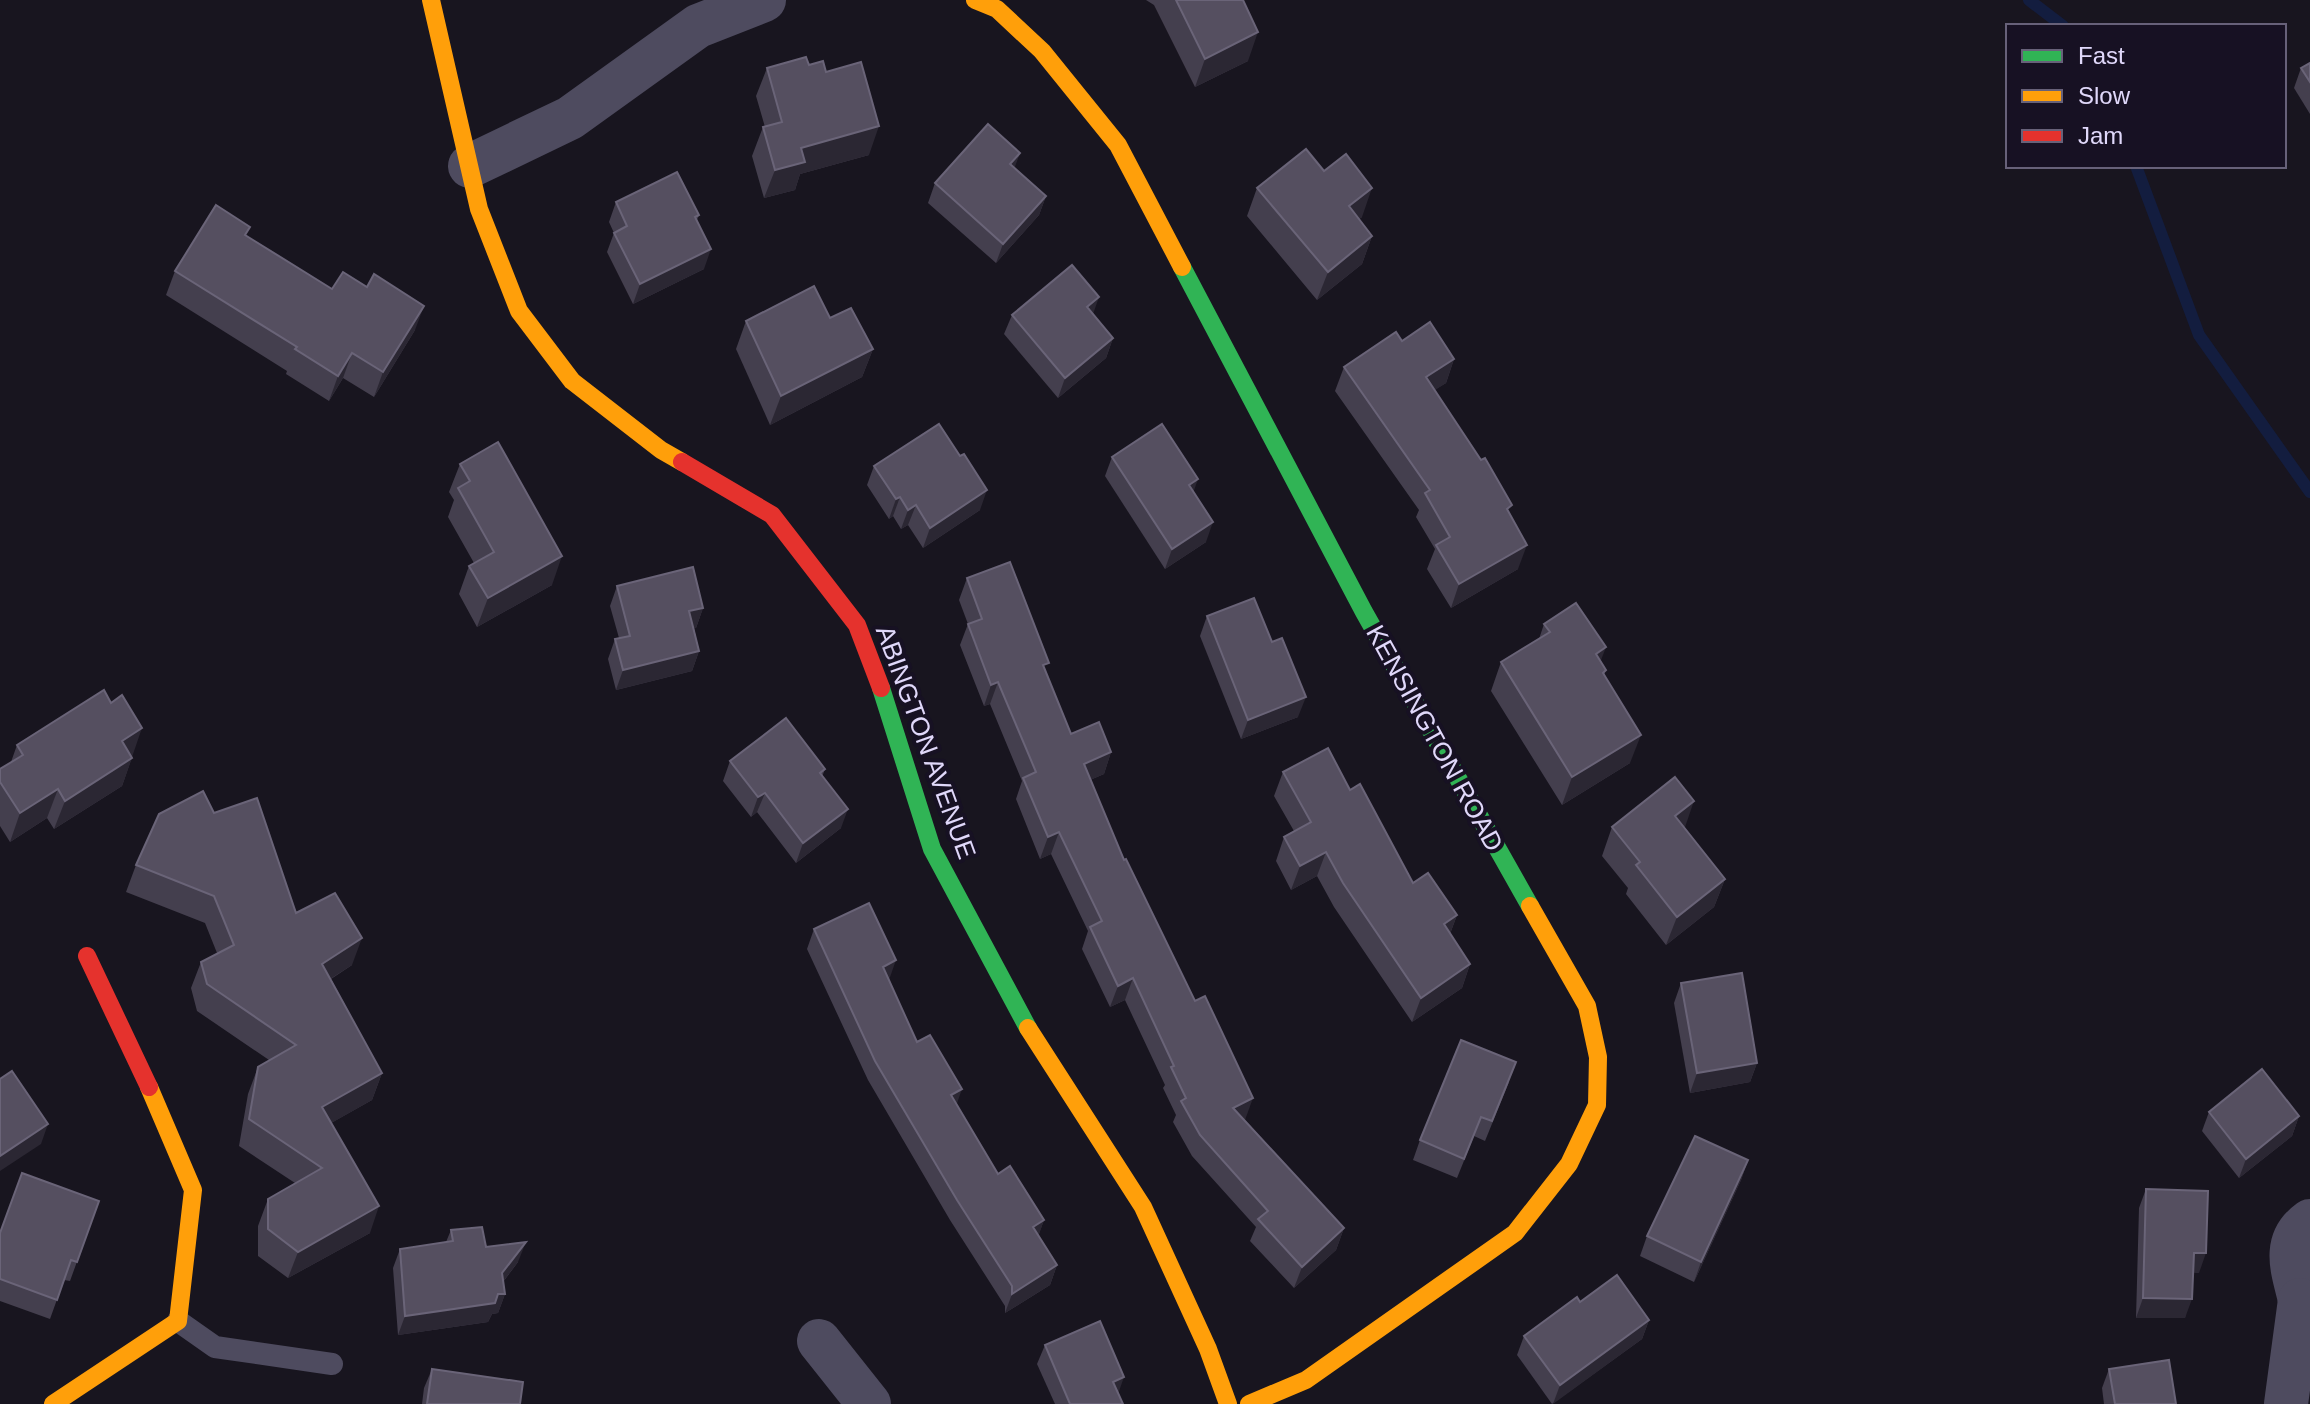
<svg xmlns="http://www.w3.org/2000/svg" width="2310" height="1404" font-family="Arial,sans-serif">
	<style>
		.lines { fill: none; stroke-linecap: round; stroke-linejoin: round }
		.stream { stroke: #131d3f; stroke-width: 12 }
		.lane { stroke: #4e4b5f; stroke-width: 22 }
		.street { stroke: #4e4b5f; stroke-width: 44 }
		.fast { stroke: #30b455; stroke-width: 18 }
		.slow { stroke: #ff9f0a; stroke-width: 18 }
		.jam { stroke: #e5322d; stroke-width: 18 }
		.wall { fill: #443f4e }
		.shaded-wall { fill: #2b2733 }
		.building { fill: #554f60; stroke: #6a6478; stroke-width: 2 }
		.labels { text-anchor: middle; stroke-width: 8; stroke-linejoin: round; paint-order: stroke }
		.street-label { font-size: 26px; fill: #e0d8fa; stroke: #171123 }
	</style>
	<rect width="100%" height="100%" fill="#18151f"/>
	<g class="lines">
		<g class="stream">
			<path d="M 2029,0 L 2063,26"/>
			<path d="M 2136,166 L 2199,335 L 2310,492"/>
		</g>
		<path class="lane" d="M 178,1321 L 215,1347 L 332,1364"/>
		<g class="street">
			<path d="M 470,166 L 570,118 L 698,26 L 764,0"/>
			<path d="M 2310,1221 C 2281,1242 2293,1270 2300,1300 L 2310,1303"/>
			<path d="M 819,1341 L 869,1404"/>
			<path d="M 2286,1404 L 2300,1300"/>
		</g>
		<g class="fast">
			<path d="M 1182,267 L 1364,612 L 1530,906"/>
			<path d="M 881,688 L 932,849 L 1028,1028"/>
		</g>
		<g class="slow">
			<path d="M 431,0 L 479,209 L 519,311 L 572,381 L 661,450 L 682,462"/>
			<path d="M 975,0 L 997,9 L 1042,51 L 1118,145 L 1182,267"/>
			<path d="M 1028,1028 L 1143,1207 L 1208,1349 L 1228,1404"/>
			<path d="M 53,1404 L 178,1321 L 193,1190 L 149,1087"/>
			<path d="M 1249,1404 L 1306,1380 L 1515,1233 L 1569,1164 L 1597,1105 L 1598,1057 L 1587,1006 L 1530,906"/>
		</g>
		<g class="jam">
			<path d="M 682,462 L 772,515 L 857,625 L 881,688"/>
			<path d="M 87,956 L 149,1087"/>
		</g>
	</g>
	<g class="wall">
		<path d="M 1146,0 L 1243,0 L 1248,61 L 1195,87 L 1154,5 Z"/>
		<path d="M 2310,63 L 2310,114 L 2294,88 L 2301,68 Z"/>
		<path d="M 809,65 L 826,72 L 869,155 L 800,174 L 795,190 L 764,198 L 752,156 L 763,127 L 765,127 L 756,96 L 767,68 Z"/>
		<path d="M 1020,153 L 1014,167 L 1046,196 L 1039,215 L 996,263 L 928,203 L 935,183 Z"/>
		<path d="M 1257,188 L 1362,217 L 1359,219 L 1372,236 L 1362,264 L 1317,300 L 1247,216 Z"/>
		<path d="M 616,202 L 699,215 L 697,220 L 704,269 L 633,304 L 607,252 L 614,233 L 609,222 Z"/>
		<path d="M 246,236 L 332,289 L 415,330 L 374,397 L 343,378 L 329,401 L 286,374 L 287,371 L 166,295 L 175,271 Z"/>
		<path d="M 1012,315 L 1113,338 L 1106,358 L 1058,398 L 1004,334 Z"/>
		<path d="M 830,318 L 873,349 L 862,377 L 770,425 L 736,349 L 746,321 Z"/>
		<path d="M 1454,359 L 1446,383 L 1434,390 L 1509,514 L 1518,569 L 1451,608 L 1427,569 L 1435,549 L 1416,517 L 1419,510 L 1335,391 L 1344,367 Z"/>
		<path d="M 1112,457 L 1193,492 L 1206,542 L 1165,569 L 1105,476 Z"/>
		<path d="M 460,464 L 552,585 L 477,627 L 459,594 L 469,566 L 474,563 L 448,517 L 454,500 L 449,492 Z"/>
		<path d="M 874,466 L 980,510 L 923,548 L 908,525 L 901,529 L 893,516 L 889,519 L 867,485 Z"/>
		<path d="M 967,578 L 1046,672 L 1071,734 L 1111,752 L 1104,774 L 1090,780 L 1124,860 L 1245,1120 L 1344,1228 L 1336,1250 L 1294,1288 L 1250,1241 L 1256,1227 L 1192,1156 L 1173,1122 L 1176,1115 L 1163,1088 L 1165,1085 L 1125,1000 L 1110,1007 L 1082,949 L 1088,931 L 1051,854 L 1040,859 L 1016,799 L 1022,781 L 990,704 L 984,706 L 960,645 L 968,624 L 959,600 Z"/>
		<path d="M 617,586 L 703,608 L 696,628 L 694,628 L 699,651 L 692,671 L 616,690 L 608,659 L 615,639 L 619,638 L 610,606 Z"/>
		<path d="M 1207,616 L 1298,717 L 1241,739 L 1200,636 Z"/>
		<path d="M 1544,624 L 1601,661 L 1630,763 L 1562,805 L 1491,691 L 1501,662 L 1539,639 Z"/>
		<path d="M 17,745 L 132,757 L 122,786 L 54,829 L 47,818 L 10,842 L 0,826 L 0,782 L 11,762 Z"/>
		<path d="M 730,761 L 825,769 L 822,777 L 841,828 L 796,863 L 757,812 L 751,817 L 723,781 Z"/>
		<path d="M 1283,772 L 1350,790 L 1413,883 L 1457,915 L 1450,934 L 1470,964 L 1462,988 L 1412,1022 L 1334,907 L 1317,876 L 1291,890 L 1276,861 L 1284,837 L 1294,831 L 1274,796 Z"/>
		<path d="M 214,813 L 296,913 L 352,965 L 331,979 L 382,1073 L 372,1100 L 331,1123 L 370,1233 L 288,1278 L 258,1256 L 258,1226 L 268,1199 L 295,1183 L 239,1146 L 248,1094 L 258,1067 L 269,1060 L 197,1011 L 191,988 L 201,962 L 217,953 L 205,923 L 126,892 L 136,865 Z"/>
		<path d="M 1612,827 L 1685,828 L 1725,879 L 1714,907 L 1666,945 L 1626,894 L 1628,888 L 1602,856 Z"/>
		<path d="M 814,929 L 889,980 L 917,1042 L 956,1104 L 998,1174 L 1044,1220 L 1038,1236 L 1057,1265 L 1050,1285 L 1005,1313 L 1005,1306 L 950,1220 L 868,1080 L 807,949 Z"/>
		<path d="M 1681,983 L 1757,1063 L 1750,1082 L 1690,1093 L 1674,1003 Z"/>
		<path d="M 1509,1082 L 1485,1141 L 1474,1136 L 1457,1178 L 1413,1160 L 1420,1140 Z"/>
		<path d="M 2209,1112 L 2299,1116 L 2292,1136 L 2239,1178 L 2202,1131 Z"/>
		<path d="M 1748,1160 L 1741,1180 L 1694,1282 L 1640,1256 L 1647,1236 Z"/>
		<path d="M 2146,1189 L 2199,1273 L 2193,1272 L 2185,1318 L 2136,1318 L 2139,1208 Z"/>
		<path d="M 99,1201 L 70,1281 L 64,1280 L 50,1319 L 0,1301 L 0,1233 Z"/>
		<path d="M 451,1230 L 518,1262 L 503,1282 L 505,1294 L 498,1313 L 492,1314 L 488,1322 L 398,1335 L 393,1268 L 400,1249 L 446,1242 Z"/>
		<path d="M 1580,1302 L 1649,1320 L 1642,1339 L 1552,1404 L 1517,1355 L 1524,1336 Z"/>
		<path d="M 1045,1345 L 1118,1394 L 1123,1404 L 1055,1404 L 1037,1364 Z"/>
		<path d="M 432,1369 L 520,1404 L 422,1404 L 424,1388 Z"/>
		<path d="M 2109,1369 L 2176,1404 L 2104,1404 L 2102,1388 Z"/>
	</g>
	<g class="shaded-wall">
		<path d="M 1258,32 L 1248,61 L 1195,87 L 1205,59 Z"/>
		<path d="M 879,126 L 869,155 L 800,174 L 795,190 L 764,198 L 775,170 L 801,148 Z"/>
		<path d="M 1020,153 L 1013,172 L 1010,164 Z"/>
		<path d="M 1372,188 L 1362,217 L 1339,235 L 1349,206 Z"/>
		<path d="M 1046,196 L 1039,215 L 996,263 L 1003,244 Z"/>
		<path d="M 1372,236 L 1362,264 L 1317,300 L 1328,272 Z"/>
		<path d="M 711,249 L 704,269 L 633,304 L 640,284 Z"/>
		<path d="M 1099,297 L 1092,317 L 1087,307 Z"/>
		<path d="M 424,306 L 415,330 L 374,397 L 383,372 Z"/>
		<path d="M 1113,338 L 1106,358 L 1058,398 L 1065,378 Z"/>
		<path d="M 873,349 L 862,377 L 770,425 L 781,396 Z"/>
		<path d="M 352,353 L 343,378 L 329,401 L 338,376 Z"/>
		<path d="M 1454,359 L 1446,383 L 1417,402 L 1426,377 Z"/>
		<path d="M 1198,479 L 1191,499 L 1189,485 Z"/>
		<path d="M 987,490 L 980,510 L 923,548 L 930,528 Z"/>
		<path d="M 900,497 L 893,516 L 889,519 L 896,499 Z"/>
		<path d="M 916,505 L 908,525 L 901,529 L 908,510 Z"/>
		<path d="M 1213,522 L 1206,542 L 1165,569 L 1172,549 Z"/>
		<path d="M 1527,545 L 1518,569 L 1451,608 L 1459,584 Z"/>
		<path d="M 562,556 L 552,585 L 477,627 L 488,598 Z"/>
		<path d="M 703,608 L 696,628 L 682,631 L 689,611 Z"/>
		<path d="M 1606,647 L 1595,676 L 1596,654 Z"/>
		<path d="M 699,651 L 692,671 L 616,690 L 623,670 Z"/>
		<path d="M 998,682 L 990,704 L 984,706 L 991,685 Z"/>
		<path d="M 1306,697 L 1298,717 L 1241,739 L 1248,720 Z"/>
		<path d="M 142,728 L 132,757 L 111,770 L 122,741 Z"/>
		<path d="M 1641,735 L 1630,763 L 1562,805 L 1572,777 Z"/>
		<path d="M 1111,752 L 1104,774 L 1076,786 L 1084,764 Z"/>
		<path d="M 132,758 L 122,786 L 54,829 L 65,801 Z"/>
		<path d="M 58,789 L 47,818 L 10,842 L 20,813 Z"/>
		<path d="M 765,793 L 757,812 L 751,817 L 758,797 Z"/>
		<path d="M 1694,801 L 1684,830 L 1675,816 Z"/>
		<path d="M 848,809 L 841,828 L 796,863 L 803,843 Z"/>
		<path d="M 1059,832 L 1051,854 L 1040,859 L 1048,837 Z"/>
		<path d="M 1326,852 L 1317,876 L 1291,890 L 1300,866 Z"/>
		<path d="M 1725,879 L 1714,907 L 1666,945 L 1677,917 Z"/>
		<path d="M 1457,915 L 1448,939 L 1444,924 Z"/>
		<path d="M 362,938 L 352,965 L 313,990 L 322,964 Z"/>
		<path d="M 896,960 L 889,980 L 883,967 Z"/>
		<path d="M 1470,964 L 1462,988 L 1412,1022 L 1421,998 Z"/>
		<path d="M 1133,978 L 1125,1000 L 1110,1007 L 1118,986 Z"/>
		<path d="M 1757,1063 L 1750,1082 L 1690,1093 L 1697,1073 Z"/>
		<path d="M 382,1073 L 372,1100 L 312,1134 L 322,1107 Z"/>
		<path d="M 962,1089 L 955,1109 L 951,1095 Z"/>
		<path d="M 1253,1098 L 1245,1120 L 1233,1108 Z"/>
		<path d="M 2299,1116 L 2292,1136 L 2239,1178 L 2246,1159 Z"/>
		<path d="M 48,1124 L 41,1144 L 0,1171 L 0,1156 Z"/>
		<path d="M 1748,1160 L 1741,1180 L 1694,1282 L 1701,1262 Z"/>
		<path d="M 379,1206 L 370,1233 L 288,1278 L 298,1252 Z"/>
		<path d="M 1044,1220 L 1037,1240 L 1033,1227 Z"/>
		<path d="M 1344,1228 L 1336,1250 L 1294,1288 L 1302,1267 Z"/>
		<path d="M 526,1242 L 518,1262 L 495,1292 L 502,1273 Z"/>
		<path d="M 2194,1253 L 2206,1253 L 2199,1273 L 2186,1272 Z"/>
		<path d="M 1057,1265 L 1050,1285 L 1005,1313 L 1012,1294 Z"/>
		<path d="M 498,1294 L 505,1294 L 498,1313 L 492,1314 L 488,1322 L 398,1335 L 405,1316 Z"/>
		<path d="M 2143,1298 L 2192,1299 L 2185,1318 L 2136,1318 Z"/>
		<path d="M 1649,1320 L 1642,1339 L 1553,1404 L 1560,1385 Z"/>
		<path d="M 1124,1377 L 1117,1397 L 1113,1382 Z"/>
	</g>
	<g class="building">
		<path d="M 1176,0 L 1243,0 L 1258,32 L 1205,59 Z"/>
		<path d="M 806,57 L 809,65 L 823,61 L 826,72 L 861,62 L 879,126 L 801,148 L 805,162 L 775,170 L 763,127 L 782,122 L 767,68 Z"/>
		<path d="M 2310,63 L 2310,82 L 2301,68 Z"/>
		<path d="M 988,124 L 1020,153 L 1010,164 L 1046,196 L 1003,244 L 935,183 Z"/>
		<path d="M 1306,149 L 1324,171 L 1346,154 L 1372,188 L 1349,206 L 1372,236 L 1328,272 L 1257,188 Z"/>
		<path d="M 677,172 L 699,215 L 695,217 L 711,249 L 640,284 L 614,233 L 627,226 L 616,202 Z"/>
		<path d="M 216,205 L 250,227 L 245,235 L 332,289 L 343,272 L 367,287 L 374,274 L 424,306 L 383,372 L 352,353 L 338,376 L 295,349 L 297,347 L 175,271 Z"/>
		<path d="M 1072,265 L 1099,297 L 1087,307 L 1113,338 L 1065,378 L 1012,315 Z"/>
		<path d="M 814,286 L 830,318 L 851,308 L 873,349 L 781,396 L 746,321 Z"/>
		<path d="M 1430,322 L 1454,359 L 1426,377 L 1481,460 L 1485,458 L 1512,505 L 1507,509 L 1527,545 L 1459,584 L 1436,545 L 1450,537 L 1425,493 L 1430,490 L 1344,367 L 1396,332 L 1402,341 Z"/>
		<path d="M 939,424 L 960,456 L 964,454 L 987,490 L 930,528 L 916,505 L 908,510 L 900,497 L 896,499 L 874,466 Z"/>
		<path d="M 1162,424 L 1198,479 L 1189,485 L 1213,522 L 1172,549 L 1112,457 Z"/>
		<path d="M 498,442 L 562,556 L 488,598 L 469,566 L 494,552 L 458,488 L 470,481 L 460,464 Z"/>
		<path d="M 1010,562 L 1049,663 L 1043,665 L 1071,734 L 1099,722 L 1111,752 L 1084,764 L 1124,860 L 1126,859 L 1195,1001 L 1205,996 L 1253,1098 L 1233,1108 L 1344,1228 L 1302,1267 L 1258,1219 L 1268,1211 L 1200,1135 L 1181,1101 L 1186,1098 L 1171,1067 L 1174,1066 L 1133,978 L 1118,986 L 1090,927 L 1102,921 L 1059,832 L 1048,837 L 1023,778 L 1036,772 L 998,682 L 991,685 L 968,624 L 982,619 L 967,578 Z"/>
		<path d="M 693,567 L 703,608 L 689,611 L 699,651 L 623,670 L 615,639 L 630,636 L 617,586 Z"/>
		<path d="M 1254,598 L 1272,642 L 1282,638 L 1306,697 L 1248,720 L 1207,616 Z"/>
		<path d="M 1576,603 L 1606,647 L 1596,654 L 1606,670 L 1603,673 L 1641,735 L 1572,777 L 1501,662 L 1550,632 L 1544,624 Z"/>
		<path d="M 104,690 L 111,703 L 122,695 L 142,728 L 122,741 L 132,758 L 65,801 L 58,789 L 20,813 L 0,782 L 0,769 L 23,755 L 17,745 Z"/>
		<path d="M 786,718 L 825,769 L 820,773 L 848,809 L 803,843 L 765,793 L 758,797 L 730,761 Z"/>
		<path d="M 1328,748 L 1350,790 L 1360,784 L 1413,883 L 1428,873 L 1457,915 L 1444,924 L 1470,964 L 1421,998 L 1343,883 L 1326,852 L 1300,866 L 1284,837 L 1311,822 L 1283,772 Z"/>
		<path d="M 1675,777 L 1694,801 L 1675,816 L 1725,879 L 1677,917 L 1636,865 L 1640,862 L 1612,827 Z"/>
		<path d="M 203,791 L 214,813 L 257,798 L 296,913 L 335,893 L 362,938 L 322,964 L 382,1073 L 322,1107 L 379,1206 L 298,1252 L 268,1229 L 268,1199 L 322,1168 L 249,1119 L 258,1067 L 296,1045 L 207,984 L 201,962 L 234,945 L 214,896 L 136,865 L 159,814 Z"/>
		<path d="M 869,903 L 896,960 L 883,967 L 917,1042 L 930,1035 L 962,1089 L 951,1095 L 998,1174 L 1010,1166 L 1044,1220 L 1033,1227 L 1057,1265 L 1012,1294 L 1012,1286 L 957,1200 L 875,1061 L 814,929 Z"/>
		<path d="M 1742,973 L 1757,1063 L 1697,1073 L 1681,983 Z"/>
		<path d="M 1461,1040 L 1516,1062 L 1492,1121 L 1481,1117 L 1464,1159 L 1420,1140 Z"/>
		<path d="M 2262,1069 L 2299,1116 L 2246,1159 L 2209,1112 Z"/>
		<path d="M 12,1071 L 48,1124 L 0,1156 L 0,1079 Z"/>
		<path d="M 1695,1136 L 1748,1160 L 1701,1262 L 1647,1236 Z"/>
		<path d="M 22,1173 L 99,1201 L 77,1262 L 71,1260 L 57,1300 L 0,1279 L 0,1233 Z"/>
		<path d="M 2146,1189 L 2208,1191 L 2206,1253 L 2194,1253 L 2192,1299 L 2143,1298 Z"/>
		<path d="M 482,1227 L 486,1247 L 526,1242 L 502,1273 L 505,1294 L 498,1294 L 495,1303 L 405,1316 L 400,1249 L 453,1241 L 451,1230 Z"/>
		<path d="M 1617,1275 L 1649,1320 L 1560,1385 L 1524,1336 L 1577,1297 L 1580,1302 Z"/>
		<path d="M 1100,1321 L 1124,1377 L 1113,1382 L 1123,1404 L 1070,1404 L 1045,1345 Z"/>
		<path d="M 2169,1360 L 2176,1404 L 2115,1404 L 2109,1369 Z"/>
		<path d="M 432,1369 L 523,1382 L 520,1404 L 427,1404 Z"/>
	</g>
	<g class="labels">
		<g class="street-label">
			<text transform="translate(1435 738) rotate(61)" y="9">KENSINGTON ROAD</text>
			<text transform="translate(926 742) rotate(70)" y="9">ABINGTON AVENUE</text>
		</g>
	</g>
	<rect x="2006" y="24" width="280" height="144" fill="#171123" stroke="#676179" stroke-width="2"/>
	<rect x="2022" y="50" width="40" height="12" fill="#30b455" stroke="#676179" stroke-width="2"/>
	<text x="2078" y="64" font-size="24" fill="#e0d8fa">Fast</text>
	<rect x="2022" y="90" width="40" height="12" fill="#ff9f0a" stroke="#676179" stroke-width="2"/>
	<text x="2078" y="104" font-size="24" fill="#e0d8fa">Slow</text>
	<rect x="2022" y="130" width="40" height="12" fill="#e5322d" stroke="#676179" stroke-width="2"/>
	<text x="2078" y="144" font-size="24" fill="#e0d8fa">Jam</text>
</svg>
